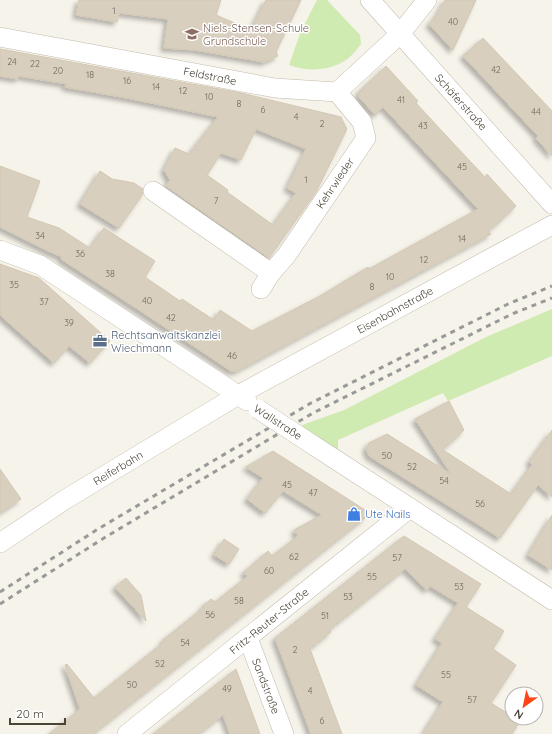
<svg xmlns="http://www.w3.org/2000/svg" width="552" height="734" font-family="Quicksand,sans-serif">
	<style>
		.green { fill: #cfebb2 }
		.building { fill: #d8cfbf; stroke: #d3c8b2; fill-rule: evenodd; filter: url(#shadow) }
		.lines { fill: none; stroke-linecap: round; stroke-linejoin: round }
		.minor-casing { stroke: #c2bbac; stroke-width: 20 }
		.minor { stroke: #fff; stroke-width: 19 }
		.rail { stroke: #999; stroke-width: 3; stroke-dasharray: 5 5; stroke-linecap: butt }
		.minor-bridge-casing { stroke: #c2bbac; stroke-width: 20; stroke-linecap: butt }
		.minor-bridge { stroke: #fff; stroke-width: 19 }
		.labels { text-anchor: middle; stroke-width: 3; stroke-linejoin: round; paint-order: stroke }
		.number-label { font-size: 9px; fill: #6e675a }
		.education-label { font-size: 11px; fill: #785e54; stroke: #fff; text-anchor: start }
		.street-label { font-size: 11px; fill: #4a4438; stroke: #fff }
		.service-label { font-size: 11px; fill: #4e5e75; stroke: #fff; text-anchor: start }
		.shop-label { font-size: 11px; fill: #366cbe; stroke: #fff; text-anchor: start }
	</style>
	<defs>
		<filter id="shadow"><feDropShadow dx="-3.5" dy="3.5" stdDeviation="2" flood-color="#0004"/></filter>
	</defs>
	<rect width="100%" height="100%" fill="#f6f3ea"/>
	<g class="green">
		<path d="M 317,0 L 327,0 L 360,35 L 361,44 C 357,49 352,56 346,60 C 329,71 308,72 289,65 L 301,31 Z"/>
		<path d="M 552,309 L 552,356 L 448,401 L 443,393 L 338,440 L 338,461 L 313,445 L 302,425 L 344,410 L 486,337 Z"/>
	</g>
	<g class="building">
		<path d="M 79,0 L 221,0 L 216,15 L 251,30 L 266,0 L 301,0 L 276,52 L 278,56 L 264,62 L 195,50 L 164,48 L 168,19 L 119,13 L 117,22 L 76,15 Z"/>
		<path d="M 445,0 L 476,0 L 453,50 L 429,24 L 437,15 Z"/>
		<path d="M 483,38 L 552,111 L 552,156 L 536,138 L 538,136 L 463,56 Z"/>
		<path d="M 0,49 L 241,93 L 341,117 L 347,129 L 316,192 L 269,258 L 166,186 L 170,180 L 164,170 L 175,148 L 189,154 L 218,117 L 132,99 L 65,87 L 67,84 L 19,76 L 18,79 L 0,76 ZM 256,129 L 306,149 L 287,188 L 296,193 L 273,225 L 227,192 L 228,190 L 207,175 L 221,153 L 241,160 Z"/>
		<path d="M 386,66 L 418,101 L 416,103 L 453,143 L 485,177 L 487,174 L 516,206 L 488,232 L 491,234 L 237,371 L 231,371 L 151,318 L 61,259 L 62,257 L 48,251 L 0,227 L 0,166 L 40,181 L 27,217 L 59,228 L 90,248 L 104,228 L 155,261 L 145,277 L 180,301 L 182,299 L 214,320 L 220,310 L 252,331 L 320,296 L 368,267 L 369,269 L 478,209 L 383,107 L 375,115 L 359,97 L 359,92 Z"/>
		<path d="M 100,171 L 112,179 L 134,183 L 143,189 L 143,194 L 119,228 L 80,204 Z"/>
		<path d="M 0,264 L 39,278 L 110,341 L 90,363 L 69,346 L 54,363 L 0,315 Z"/>
		<path d="M 449,401 L 464,430 L 443,450 L 511,494 L 532,465 L 529,462 L 552,430 L 552,497 L 538,485 L 500,538 L 369,456 L 366,449 L 369,443 L 387,434 L 451,474 L 415,419 Z"/>
		<path d="M 273,451 L 365,510 L 365,518 L 93,734 L 49,734 L 80,709 L 65,665 L 67,664 L 94,698 L 164,642 L 163,640 L 203,608 L 202,607 L 211,599 L 215,602 L 248,576 L 243,573 L 268,551 L 272,556 L 298,536 L 294,530 L 322,515 L 283,491 L 265,513 L 247,499 L 263,478 L 246,467 Z"/>
		<path d="M 0,469 L 21,499 L 0,513 Z"/>
		<path d="M 552,515 L 552,570 L 528,555 Z"/>
		<path d="M 404,536 L 481,584 L 466,607 L 504,631 L 493,649 L 516,665 L 491,703 L 512,716 L 512,718 L 520,721 L 512,734 L 423,734 L 443,702 L 416,685 L 442,643 L 435,639 L 458,603 L 430,586 L 427,590 L 405,569 L 329,630 L 331,632 L 310,649 L 342,734 L 311,734 L 275,638 Z"/>
		<path d="M 224,539 L 239,549 L 229,564 L 214,555 Z"/>
		<path d="M 126,578 L 141,595 L 146,621 L 115,587 Z"/>
		<path d="M 236,669 L 260,734 L 230,734 L 223,715 L 199,734 L 153,734 Z"/>
	</g>
	<g class="lines">
		<defs>
			<g id="minor">
				<path d="M 370,0 L 552,204"/>
				<path d="M 0,37 L 275,88 L 337,92 L 400,34 L 427,0"/>
				<path d="M 153,191 L 271,273"/>
				<path d="M 0,250 L 40,265 L 247,401"/>
				<path d="M 261,289 L 271,273 L 286,256 L 366,138 L 362,122 L 337,92"/>
				<path d="M 313,445 L 552,600"/>
				<path d="M 0,543 L 66,499 L 238,395 L 552,225"/>
				<path d="M 248,638 L 284,734"/>
				<path d="M 127,734 L 410,508"/>
			</g>
		</defs>
		<use href="#minor" class="minor-casing"/>
		<use href="#minor" class="minor"/>
		<g class="rail">
			<path d="M 0,592 L 98,529 L 311,403 L 508,304 L 552,286"/>
			<path d="M 0,604 L 104,538 L 313,413 L 512,314 L 552,298"/>
		</g>
		<defs>
			<path id="minor-bridge" d="M 258,409 L 313,445"/>
		</defs>
		<use href="#minor-bridge" class="minor-bridge-casing"/>
		<use href="#minor-bridge" class="minor-bridge"/>
	</g>
	<defs>
		<symbol id="school-bare" viewBox="-9 -9 18 18"><path d="M0-5L7-2L0 1L-7-2ZM-4 1L0 2.5L4 1V4Q0 6-4 4Z" fill="#8d6e63" stroke="#fff" stroke-width="2.5" paint-order="stroke"/></symbol>
		<symbol id="office-bare" viewBox="-9 -9 18 18"><path d="M-6-3h4V-5.5h4V-3h4V5H-6ZM-1-4.5V-3h2v-1.5ZM-6 0V1H6V0Z" fill="#5c6f8a" stroke="#fff" stroke-width="2.5" paint-order="stroke"/></symbol>
		<symbol id="shop-bare" viewBox="-9 -9 18 18"><path d="M-5-2.5h2.3a2.7 3.5 0 0 1 5.4 0H5L5.5 6h-11ZM-1.5-2.5h3a1.5 2.3 0 0 0-3 0Z" fill="#3f7fe0" stroke="#fff" stroke-width="2.5" paint-order="stroke"/></symbol>
	</defs>
	<g fill-rule="evenodd">
		<use href="#school-bare" x="182" y="24" width="20" height="20"/>
		<use href="#office-bare" x="90" y="331" width="20" height="20"/>
		<use href="#shop-bare" x="344" y="504" width="20" height="20"/>
	</g>
	<g class="labels">
		<g class="number-label">
			<text x="114" y="14">1</text>
			<text x="453" y="25">40</text>
			<text x="12" y="65">24</text>
			<text x="35" y="67">22</text>
			<text x="496" y="73">42</text>
			<text x="58" y="74">20</text>
			<text x="90" y="78">18</text>
			<text x="127" y="84">16</text>
			<text x="156" y="90">14</text>
			<text x="183" y="94">12</text>
			<text x="209" y="100">10</text>
			<text x="401" y="103">41</text>
			<text x="239" y="107">8</text>
			<text x="263" y="113">6</text>
			<text x="536" y="115">44</text>
			<text x="296" y="120">4</text>
			<text x="322" y="127">2</text>
			<text x="423" y="129">43</text>
			<text x="462" y="170">45</text>
			<text x="306" y="183">1</text>
			<text x="216" y="204">7</text>
			<text x="40" y="239">34</text>
			<text x="462" y="242">14</text>
			<text x="80" y="257">36</text>
			<text x="424" y="263">12</text>
			<text x="110" y="277">38</text>
			<text x="390" y="280">10</text>
			<text x="14" y="288">35</text>
			<text x="372" y="290">8</text>
			<text x="147" y="304">40</text>
			<text x="44" y="305">37</text>
			<text x="171" y="321">42</text>
			<text x="69" y="326">39</text>
			<text x="232" y="359">46</text>
			<text x="387" y="459">50</text>
			<text x="412" y="470">52</text>
			<text x="444" y="484">54</text>
			<text x="287" y="488">45</text>
			<text x="313" y="496">47</text>
			<text x="480" y="507">56</text>
			<text x="294" y="560">62</text>
			<text x="397" y="561">57</text>
			<text x="269" y="574">60</text>
			<text x="372" y="580">55</text>
			<text x="459" y="590">53</text>
			<text x="348" y="600">53</text>
			<text x="239" y="604">58</text>
			<text x="210" y="618">56</text>
			<text x="325" y="619">51</text>
			<text x="185" y="646">54</text>
			<text x="295" y="653">2</text>
			<text x="160" y="667">52</text>
			<text x="446" y="678">55</text>
			<text x="132" y="688">50</text>
			<text x="227" y="692">49</text>
			<text x="310" y="694">4</text>
			<text x="472" y="703">57</text>
			<text x="322" y="724">6</text>
		</g>
		<g class="education-label">
			<text x="203" y="32">Niels-Stensen-Schule<tspan x="203" dy="13">Grundschule</tspan></text>
		</g>
		<g class="street-label">
			<text transform="translate(210 76) rotate(11)" y="4">Feldstraße</text>
			<text transform="translate(461 102) rotate(48)" y="4">Schäferstraße</text>
			<text transform="translate(335 183) rotate(-56)" y="4">Kehrwieder</text>
			<text transform="translate(395 310) rotate(-29)" y="4">Eisenbahnstraße</text>
			<text transform="translate(278 422) rotate(33)" y="4">Wallstraße</text>
			<text transform="translate(118 468) rotate(-31)" y="4">Reiferbahn</text>
			<text transform="translate(269 621) rotate(-39)" y="4">Fritz-Reuter-Straße</text>
			<text transform="translate(266 686) rotate(69)" y="4">Sandstraße</text>
		</g>
		<g class="service-label">
			<text x="111" y="339">Rechtsanwaltskanzlei<tspan x="111" dy="13">Wiechmann</tspan></text>
		</g>
		<g class="shop-label">
			<text x="365" y="518">Ute Nails</text>
		</g>
	</g>
	<g transform="translate(524 706) rotate(213)"><circle r="19" fill="#ffffff" stroke="#b7b4af"/>
	<path d="M0-3L7 15L0 10L-7 15Z" fill="#ff4518"/>
	<text y="-6" font-size="11" font-weight="bold" text-anchor="middle" fill="#4a4438">N</text>
	</g>
	<path d="M10 718v6h55v-6" fill="none" stroke="#4a4438" stroke-width="2"/>
	<text x="16" y="718" font-size="12" fill="#4a4438" stroke="#ffffff" stroke-width="3" paint-order="stroke">20 m</text>
</svg>
